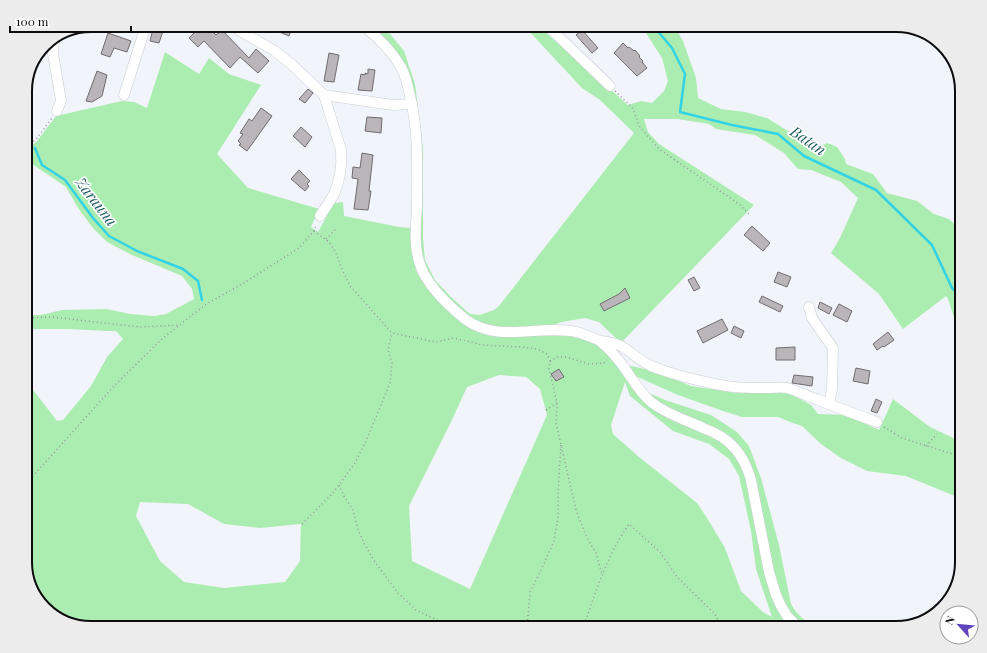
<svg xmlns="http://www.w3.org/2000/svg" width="987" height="653" font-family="'Playfair Display',serif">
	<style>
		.green { fill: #abedb1; fill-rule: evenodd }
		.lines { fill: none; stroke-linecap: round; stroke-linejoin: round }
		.stream { stroke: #33d2e4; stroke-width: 2.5 }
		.building { fill: #bab5ba; stroke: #706c70 }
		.minor-casing { stroke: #c9ccd2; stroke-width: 11 }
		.path { stroke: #94969a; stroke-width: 1.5; stroke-dasharray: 1 3; stroke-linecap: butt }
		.minor { stroke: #fff; stroke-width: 10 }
		.labels { text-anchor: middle; stroke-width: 3.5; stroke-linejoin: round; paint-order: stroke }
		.water-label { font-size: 15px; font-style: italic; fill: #1b5960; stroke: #fff }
		.rim { fill: none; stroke: #0d0d0f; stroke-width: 2 }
	</style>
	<rect width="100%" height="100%" fill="#f1f4fa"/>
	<g class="green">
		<path d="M 368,25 L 379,25 L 387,30 L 404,51 L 415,84 L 423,148 L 423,238 L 425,260 L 435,280 L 451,297 L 470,314 L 480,315 L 494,310 L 499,306 L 634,133 L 600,100 L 582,88 L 526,28 L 522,25 L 537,25 L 628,105 L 641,101 L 652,103 L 664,91 L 668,81 L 662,58 L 644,30 L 644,25 L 674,25 L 683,41 L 696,78 L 698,98 L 721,109 L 745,112 L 767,118 L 817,149 L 827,143 L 837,147 L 845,159 L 846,164 L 873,174 L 887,193 L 917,201 L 934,214 L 949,219 L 962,231 L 962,253 L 955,261 L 962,272 L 962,327 L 956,324 L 948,299 L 946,296 L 903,329 L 879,294 L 831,253 L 840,238 L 858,198 L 841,182 L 811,170 L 798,169 L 784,153 L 755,135 L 716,129 L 709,124 L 678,119 L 644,119 L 648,132 L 659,144 L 754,205 L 621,343 L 599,322 L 585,318 L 562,322 L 547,327 L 516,327 L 491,326 L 476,322 L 457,309 L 431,281 L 423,262 L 419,245 L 407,71 L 394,48 L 373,28 Z"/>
		<path d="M 165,52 L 199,74 L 209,58 L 229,74 L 261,85 L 217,154 L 248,188 L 319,209 L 311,227 L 318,232 L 334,203 L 343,202 L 344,216 L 399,227 L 412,228 L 413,253 L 416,271 L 428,289 L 450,313 L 476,330 L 564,335 L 587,340 L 602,348 L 613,359 L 631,386 L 723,442 L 737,458 L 744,472 L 764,572 L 793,628 L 91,628 L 54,617 L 34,595 L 25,566 L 25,383 L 27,382 L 57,421 L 63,420 L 91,386 L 107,357 L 123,339 L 116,331 L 107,331 L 68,329 L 25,329 L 25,315 L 41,315 L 62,310 L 107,309 L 130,314 L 155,316 L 166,314 L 194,299 L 192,289 L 182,276 L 132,255 L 107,242 L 93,228 L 78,208 L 66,187 L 26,160 L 25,161 L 25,152 L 37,141 L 56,116 L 122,101 L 134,102 L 147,108 ZM 499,375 L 526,377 L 540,389 L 547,415 L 470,589 L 412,561 L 409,506 L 451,422 L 467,387 ZM 625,382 L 630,396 L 673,431 L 709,444 L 729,459 L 739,476 L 751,531 L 756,569 L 772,617 L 763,612 L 741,591 L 725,548 L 707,518 L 697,503 L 639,457 L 613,434 L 611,425 ZM 140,502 L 188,504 L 224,524 L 260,528 L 301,524 L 300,561 L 285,582 L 224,588 L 184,582 L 160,561 L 136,516 Z"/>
		<path d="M 627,365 L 657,372 L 691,386 L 737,393 L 787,392 L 811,405 L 818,414 L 846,415 L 879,430 L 893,399 L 930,427 L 962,442 L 962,499 L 906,476 L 867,471 L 841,458 L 821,444 L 802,426 L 790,422 L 778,417 L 742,417 L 723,411 L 678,395 L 631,374 Z"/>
		<path d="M 644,391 L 665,400 L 711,415 L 737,432 L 749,446 L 761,478 L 779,545 L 791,604 L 796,612 L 813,628 L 805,628 L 790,614 L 779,596 L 773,570 L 757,486 L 751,465 L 742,450 L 664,406 Z"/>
	</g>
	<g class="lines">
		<g class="stream">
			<path d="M 657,25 L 656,29 L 672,48 L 685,74 L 680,112 L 732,125 L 778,134 L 804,156 L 876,190 L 932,245 L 952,288 L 962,298"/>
			<path d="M 25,135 L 29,140"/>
			<path d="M 35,148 L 42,165 L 65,180 L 93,218 L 109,236 L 137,251 L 183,269 L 198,281 L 202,300"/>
		</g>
	</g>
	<g class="building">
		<path d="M 154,25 L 165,25 L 159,43 L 150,41 Z"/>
		<path d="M 202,25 L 206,25 L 216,35 L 222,30 L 249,58 L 256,49 L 269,61 L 258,73 L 240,57 L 230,68 L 204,41 L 198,47 L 189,38 Z"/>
		<path d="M 263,25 L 293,25 L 289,36 Z"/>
		<path d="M 582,30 L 598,48 L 592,53 L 576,35 Z"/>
		<path d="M 108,33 L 131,41 L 127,52 L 114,48 L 110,57 L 101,54 Z"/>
		<path d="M 623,43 L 628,48 L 629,47 L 634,51 L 635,50 L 640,56 L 639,57 L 643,61 L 642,62 L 647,68 L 637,76 L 614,53 Z"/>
		<path d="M 329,53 L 339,55 L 334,82 L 324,81 Z"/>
		<path d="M 368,69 L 375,70 L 372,91 L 358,90 L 361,74 L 365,75 L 365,73 L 368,74 Z"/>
		<path d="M 97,71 L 107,75 L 102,96 L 92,102 L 86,101 Z"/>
		<path d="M 308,89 L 313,93 L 305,103 L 299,99 Z"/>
		<path d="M 261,108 L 272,116 L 247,151 L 239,145 L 241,144 L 238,141 L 243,134 L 240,133 L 249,119 L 252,121 Z"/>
		<path d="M 367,117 L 382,118 L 381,133 L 365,131 Z"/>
		<path d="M 301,127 L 312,137 L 305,147 L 293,136 Z"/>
		<path d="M 362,153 L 373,155 L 369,191 L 371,191 L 368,210 L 354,209 L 358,179 L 352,178 L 353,167 L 360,168 Z"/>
		<path d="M 299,170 L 310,181 L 307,184 L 309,186 L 305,191 L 291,179 Z"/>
		<path d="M 752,226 L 770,243 L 763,251 L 744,235 Z"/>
		<path d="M 778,272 L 791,277 L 787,287 L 774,282 Z"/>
		<path d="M 694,277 L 700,288 L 694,291 L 688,280 Z"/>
		<path d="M 625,288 L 630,298 L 604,311 L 600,304 L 619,294 Z"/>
		<path d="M 762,296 L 783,306 L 780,312 L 759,302 Z"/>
		<path d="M 820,302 L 832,308 L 829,314 L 818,308 Z"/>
		<path d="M 839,304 L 852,311 L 847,322 L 833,315 Z"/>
		<path d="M 722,319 L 728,330 L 703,343 L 697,331 Z"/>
		<path d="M 734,326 L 744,331 L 741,338 L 731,333 Z"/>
		<path d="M 888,332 L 894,340 L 884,347 L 883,346 L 877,350 L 873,344 Z"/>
		<path d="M 795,347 L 795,360 L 776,360 L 776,348 Z"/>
		<path d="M 856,368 L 870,371 L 868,384 L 853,381 Z"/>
		<path d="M 559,369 L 564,377 L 556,381 L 551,374 Z"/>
		<path d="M 794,375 L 813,377 L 812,386 L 792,383 Z"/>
		<path d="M 876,399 L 882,402 L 877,413 L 871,411 Z"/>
	</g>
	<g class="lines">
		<defs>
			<g id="minor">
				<path d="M 233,25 L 240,31 L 275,51 L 290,63 L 324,95 L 393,105 L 412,104"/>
				<path d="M 362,25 C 378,37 391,50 401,67 C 406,76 408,86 410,96 C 419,132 417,170 417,206 C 416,226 413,248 421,267 C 428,286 449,306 465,319 C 498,344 539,324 577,332 C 584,334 591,337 598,340 C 605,342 614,342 621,346 C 630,351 639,360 649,365 C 657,369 666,371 674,374 C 694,379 714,385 734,387 C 745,388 757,388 768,388 C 775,388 782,387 787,388 C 797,391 807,396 816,399 C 836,407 857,415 877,422"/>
				<path d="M 545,25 L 556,34 L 610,86"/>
				<path d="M 54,40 L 53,54 L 61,101 L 57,111"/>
				<path d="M 124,95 L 146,25"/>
				<path d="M 320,216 C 325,208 330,201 334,194 C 340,181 342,164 341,150 L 324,95"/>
				<path d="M 809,307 L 812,318 L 833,348 L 832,389 L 829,404"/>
				<path d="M 600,341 C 608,348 616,356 623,366 C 632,378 639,392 651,402 C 666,414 686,420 703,428 C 709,430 715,433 720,436 C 737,446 746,462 751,480 L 769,572 L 776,595 L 781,606 L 787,616 L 799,628"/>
			</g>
		</defs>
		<use href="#minor" class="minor-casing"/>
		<g class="path">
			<path d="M 615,91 L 632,107 L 640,127 L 659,149 L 739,204 L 750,215"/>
			<path d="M 25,150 L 37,138 L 52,118"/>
			<path d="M 314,231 L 329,242 L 335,251 L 342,269 L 350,286 L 392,333 L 436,342 L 454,338 L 483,345 L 522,347 L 537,349 L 547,354 L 550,361 L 549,369 L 557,403 L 556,423 L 576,510 L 587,538 L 596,553 L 602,574"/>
			<path d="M 326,239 L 336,229"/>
			<path d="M 25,318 L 52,317 L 140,327 L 180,325"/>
			<path d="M 550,361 L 558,357 L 566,357 L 589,364 L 604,363 L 607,360"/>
			<path d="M 546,410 L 557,403"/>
			<path d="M 884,427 L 902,438 L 962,457"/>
			<path d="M 926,446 L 937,434"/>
			<path d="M 25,479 L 32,477 L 52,455 L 114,386 L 162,339 L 205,305 L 247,281 L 299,248 L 314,231 L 316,225"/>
			<path d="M 339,485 L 344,496 L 353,510 L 359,532 L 364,543 L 375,562 L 398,593 L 416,610 L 441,622 L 475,623 L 487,628"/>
			<path d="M 302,524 L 332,494 L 339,485 L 355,463 L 366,441 L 390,383 L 392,363 L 388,350 L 392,333"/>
			<path d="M 527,628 L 530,592 L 542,568 L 554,541 L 558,517 L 558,493 L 561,444"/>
			<path d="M 583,628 C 596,592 607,555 629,524 L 660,552 L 677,577 L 715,614 L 722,628"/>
		</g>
		<use href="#minor" class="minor"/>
	</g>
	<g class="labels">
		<g class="water-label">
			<text transform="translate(808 141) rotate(34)" y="5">Batan</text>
			<text transform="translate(96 202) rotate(52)" y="5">Zarauna</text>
		</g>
	</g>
	<path d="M0 0H987V653H0ZM91 32H896A59 59 0 0 1 955 91V562A59 59 0 0 1 896 621H91A59 59 0 0 1 32 562V91A59 59 0 0 1 91 32Z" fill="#ececec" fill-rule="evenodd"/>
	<path class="rim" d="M91 32H896A59 59 0 0 1 955 91V562A59 59 0 0 1 896 621H91A59 59 0 0 1 32 562V91A59 59 0 0 1 91 32Z"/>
	<g transform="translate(959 625) rotate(297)"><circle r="19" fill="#ffffff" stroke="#9e9e9f"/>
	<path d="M0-3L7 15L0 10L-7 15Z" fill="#6044bd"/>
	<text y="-6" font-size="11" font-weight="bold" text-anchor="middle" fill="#0d0d0f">N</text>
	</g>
	<path d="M10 26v6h121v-6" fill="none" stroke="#0d0d0f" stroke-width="2"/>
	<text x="16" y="26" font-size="12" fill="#0d0d0f" stroke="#ffffff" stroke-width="3" paint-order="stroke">100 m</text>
</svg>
